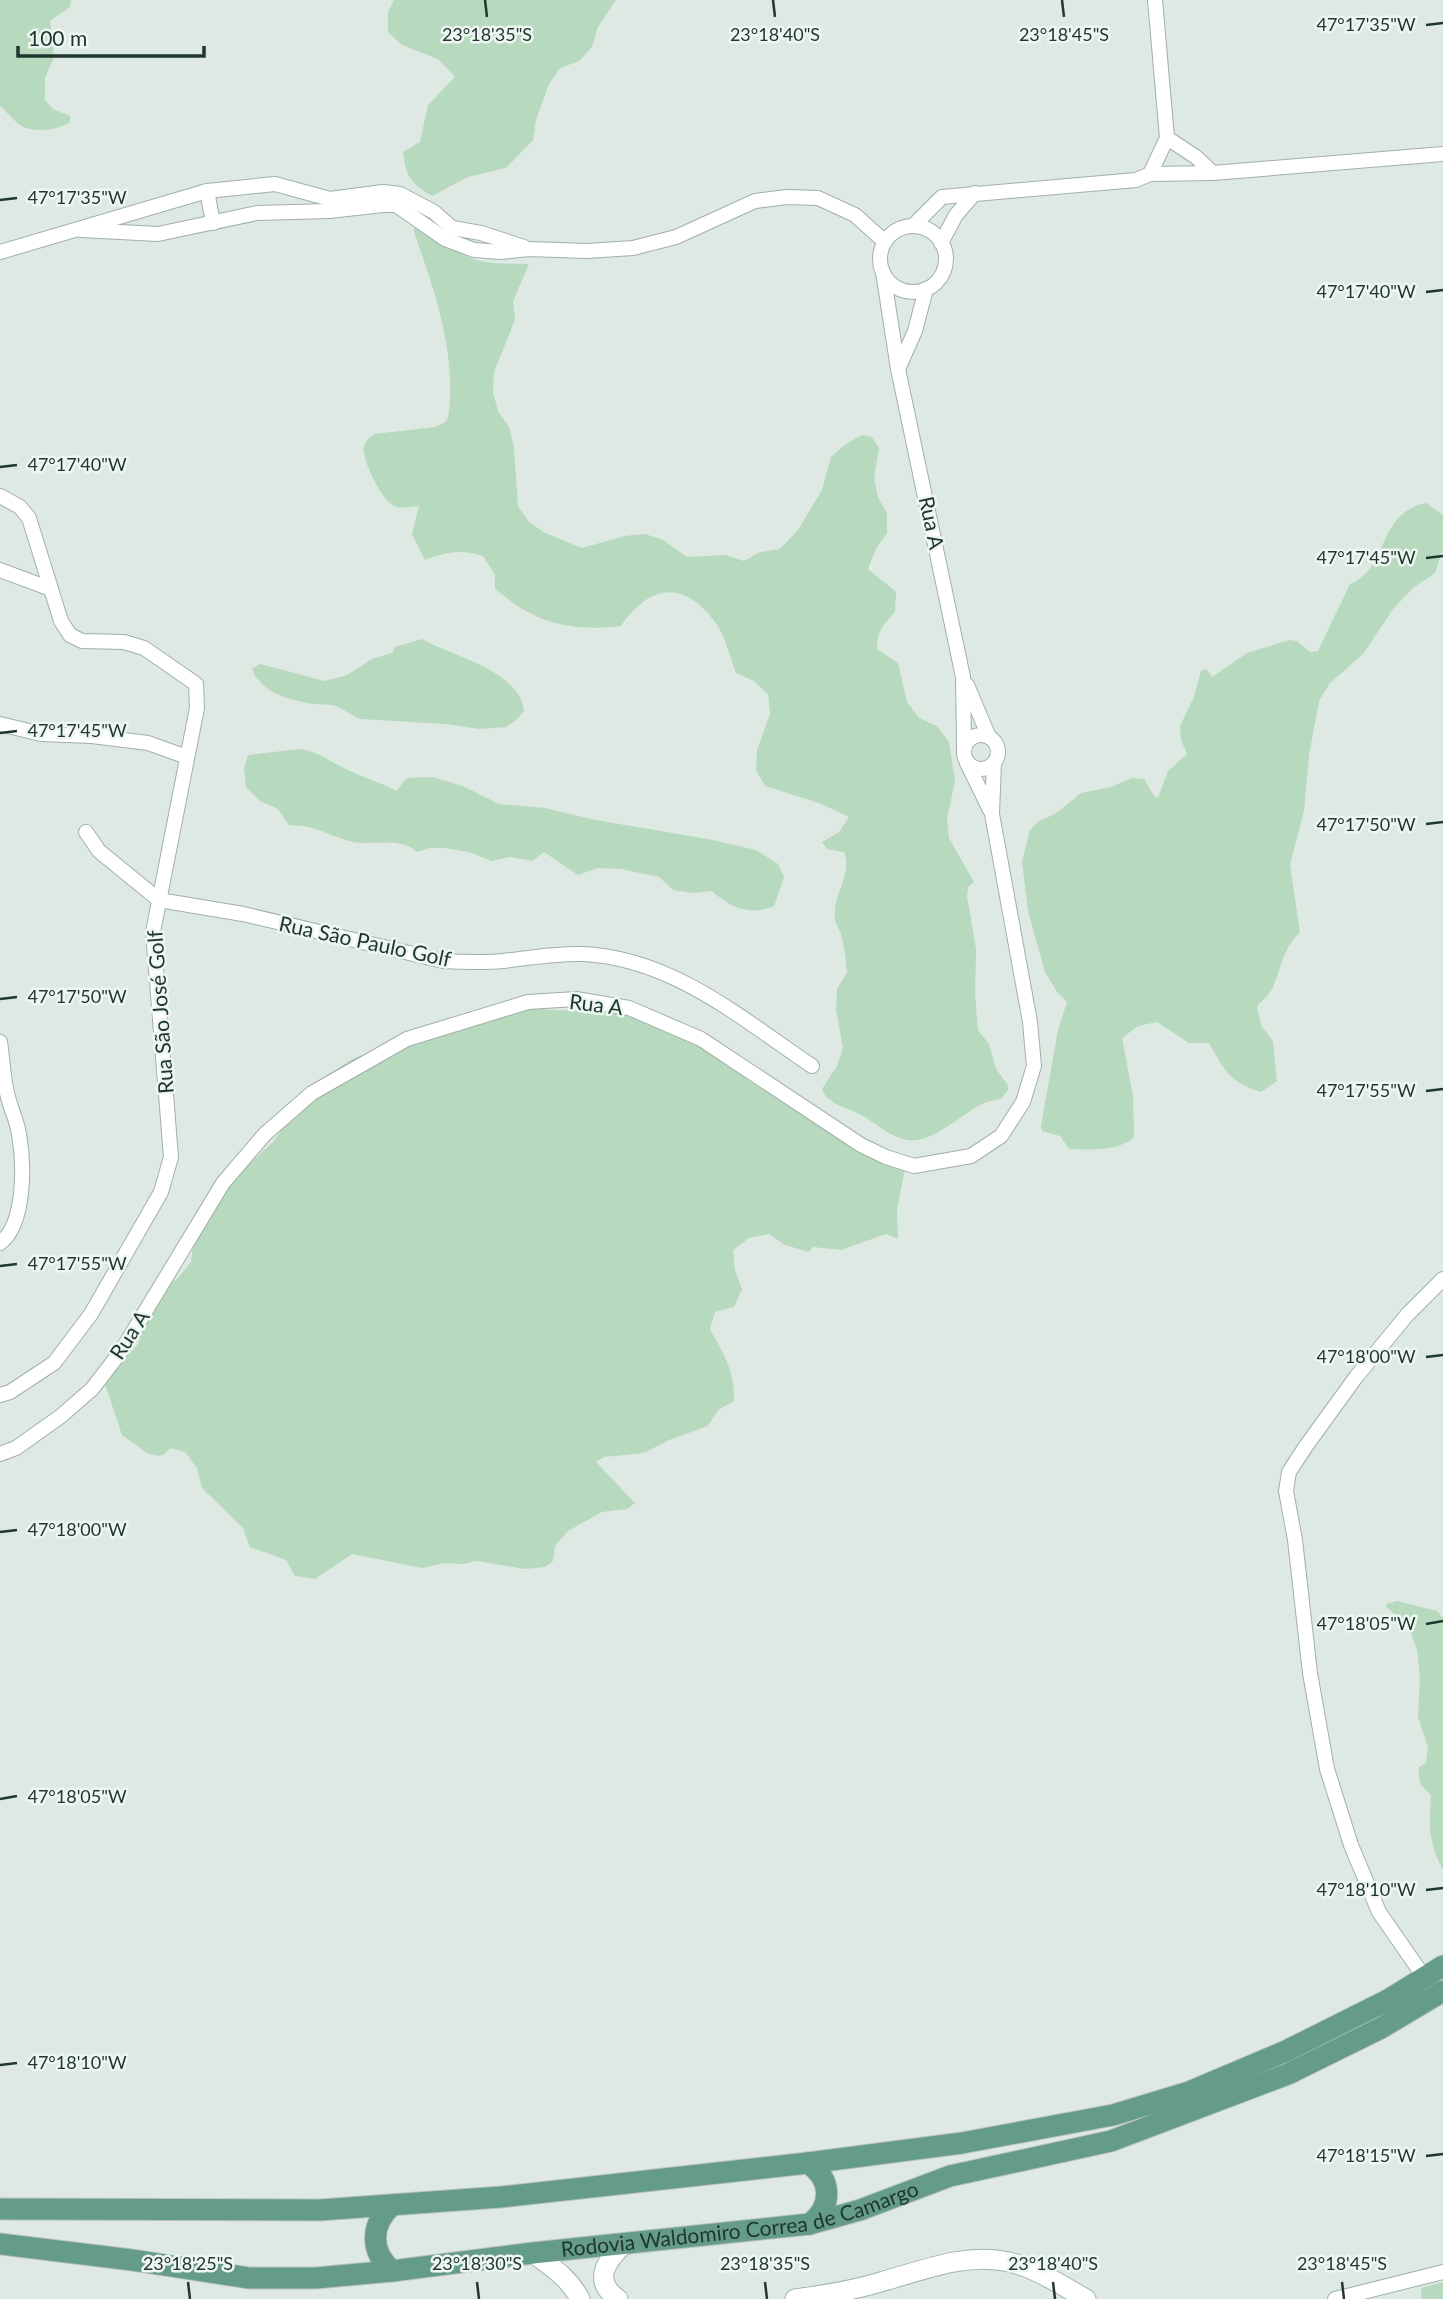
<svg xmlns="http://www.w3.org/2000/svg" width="1443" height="2299" font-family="Lato,sans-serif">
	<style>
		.green { fill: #b7d9bd }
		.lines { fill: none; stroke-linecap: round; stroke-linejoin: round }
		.street-casing { stroke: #a1b0a9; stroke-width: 16 }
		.secondary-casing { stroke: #9eb4aa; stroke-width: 21 }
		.primary-casing { stroke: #bcc3c1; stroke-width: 23 }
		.street { stroke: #fff; stroke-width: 14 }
		.secondary { stroke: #fff; stroke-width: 19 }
		.primary { stroke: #649c89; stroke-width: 21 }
		.ticks { fill: none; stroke: #20372f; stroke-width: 2.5 }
		.labels { text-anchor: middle; stroke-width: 5; stroke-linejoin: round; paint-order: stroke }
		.street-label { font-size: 21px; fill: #20372f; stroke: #eef6f1 }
		.ticks-label { font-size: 18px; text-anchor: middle; fill: #20372f; stroke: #eef6f1; stroke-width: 5; stroke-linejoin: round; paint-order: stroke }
	</style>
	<rect width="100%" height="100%" fill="#dee9e3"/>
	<g class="green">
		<path d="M 0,0 L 71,0 L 70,7 L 50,21 L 54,57 L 45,78 L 45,100 L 53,109 L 70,116 L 70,122 C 60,130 38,132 26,128 C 17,125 7,112 0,106 Z"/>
		<path d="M 394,0 L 616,0 L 598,27 L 592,47 L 579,61 L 560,68 L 549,84 L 536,120 L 533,140 L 506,168 L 468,177 L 432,196 C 410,183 406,176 403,152 L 420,142 L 428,105 L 455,77 L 438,59 L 402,45 L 388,32 L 388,12 Z"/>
		<path d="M 419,222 C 436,227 444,242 459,252 C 479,266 506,263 529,264 L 513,301 L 515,320 L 494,372 L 493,392 L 498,411 L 509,427 L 514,447 L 518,506 L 529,522 L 545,533 L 582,548 L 625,536 L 645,534 L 663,540 L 687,557 L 726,555 L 744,561 L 760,552 L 780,549 L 798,530 L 822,490 L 831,457 L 846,444 L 862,435 L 872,437 L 879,448 L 874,478 L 878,497 L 887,513 L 887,533 L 876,549 L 868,569 L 896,592 L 895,612 C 885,623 876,632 877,649 L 898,663 L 907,702 L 919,718 L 937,726 L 949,742 L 955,781 L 947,819 L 949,838 L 974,882 L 968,887 L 967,896 L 976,949 L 975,993 L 978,1030 L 989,1044 L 996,1069 L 1008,1085 L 1008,1090 L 1001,1099 C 994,1100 987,1101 980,1105 C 959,1116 929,1147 903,1139 C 886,1134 876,1123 861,1115 C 847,1107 828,1105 822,1089 L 837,1066 L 843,1048 L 836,1009 L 837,989 L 847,973 C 846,960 844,946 841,934 C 839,929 835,923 835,918 C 832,894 853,876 844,852 L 827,849 L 822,842 L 839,832 L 849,817 L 819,803 L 765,786 L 756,770 L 757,750 L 770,714 L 768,694 L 754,681 L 736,673 C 729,655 725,633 712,618 C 680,578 647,588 621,626 C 590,630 556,628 528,612 C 516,606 506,597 495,589 L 495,575 L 483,556 C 460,549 448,552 425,560 L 412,534 L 419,506 C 412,506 403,509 397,507 C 383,504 365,465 364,452 C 362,444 368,439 374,434 L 435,427 C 437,426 444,423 445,422 C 450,417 449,408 450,401 C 453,342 434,290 415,235 L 414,229 Z"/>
		<path d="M 1426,503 L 1443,515 L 1443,549 L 1435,573 L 1414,587 L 1393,609 L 1364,653 L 1330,683 L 1319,701 L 1309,755 L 1304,811 L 1290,865 L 1300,933 C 1283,946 1281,971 1272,989 C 1268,996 1262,1001 1257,1006 L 1261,1025 L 1273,1041 L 1277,1081 L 1261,1092 C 1229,1082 1225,1071 1209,1043 L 1189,1043 L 1157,1022 L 1138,1026 L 1122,1038 L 1133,1096 L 1134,1136 C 1124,1151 1086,1150 1069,1149 L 1060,1136 L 1042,1131 L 1041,1126 L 1058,1030 L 1067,1002 L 1057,992 L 1045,972 L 1028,911 L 1022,862 L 1030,830 L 1039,821 L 1055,814 L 1081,793 L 1111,787 L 1132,778 L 1144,779 L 1154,796 L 1158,798 L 1168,771 L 1187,754 L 1181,740 L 1180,726 L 1194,697 L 1201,671 L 1207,669 L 1212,677 L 1247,653 L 1289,640 L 1297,641 L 1310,652 L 1318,651 L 1350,584 C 1389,570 1376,513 1426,503 Z"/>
		<path d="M 422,639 C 452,657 519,669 524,711 L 516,720 L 506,727 L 479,729 L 446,724 L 361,719 C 352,716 344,709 336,706 C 329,704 320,705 313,704 C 290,700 261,693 252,669 L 260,664 L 325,681 L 347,675 L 372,659 L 392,653 L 395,647 Z"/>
		<path d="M 301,749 C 321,753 330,762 348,770 C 364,778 380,782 396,791 L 407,778 L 433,777 L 465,787 L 499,804 L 545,808 L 595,820 L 708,839 L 756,850 L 778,864 L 784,877 L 774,906 C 749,916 731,908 712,891 L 693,893 L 673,890 L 659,877 L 621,869 L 598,868 L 578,875 L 544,852 L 532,861 L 510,857 L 491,861 L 469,852 L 444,848 L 430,848 L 417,852 C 400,836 373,846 353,842 C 328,836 317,825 289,825 L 278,809 L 260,801 L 246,787 L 244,768 L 248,755 Z"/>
		<path d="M 534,1008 C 558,1012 581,1010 605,1011 C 626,1012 645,1017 664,1023 L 836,1133 L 906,1163 L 897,1210 L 898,1239 L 886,1234 L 841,1250 L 813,1247 L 809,1252 L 785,1245 L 769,1234 L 749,1238 L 733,1250 L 735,1270 L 742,1289 L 734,1307 L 715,1312 L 710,1329 C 724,1355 735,1371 734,1401 L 718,1410 L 708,1426 L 669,1440 L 644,1453 L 604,1457 L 596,1462 L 635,1503 L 627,1509 L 602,1512 L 568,1531 L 555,1546 L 553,1561 L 545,1567 L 525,1569 L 476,1561 L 464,1564 L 444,1563 L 422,1568 L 352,1554 L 315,1579 L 295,1576 L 286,1560 L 250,1547 L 243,1528 L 202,1488 L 197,1468 L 185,1452 L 170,1448 L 165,1454 L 159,1456 L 147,1453 L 122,1435 L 105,1384 L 138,1344 L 143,1328 L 161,1291 L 178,1278 L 191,1262 L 193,1243 L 229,1183 L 274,1141 L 306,1093 L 321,1079 L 354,1058 L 392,1044 Z"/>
		<path d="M 1397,1601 L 1437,1611 L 1443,1618 L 1443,1870 C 1428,1841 1429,1826 1431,1795 C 1421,1786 1417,1781 1419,1767 L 1426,1763 L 1428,1747 L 1418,1717 L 1420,1677 L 1417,1650 L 1408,1625 L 1386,1607 L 1386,1604 Z"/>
		<path d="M 1443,2282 L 1443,2299 L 1422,2299 L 1421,2288 Z"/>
	</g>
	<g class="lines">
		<defs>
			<g id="street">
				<path d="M 1167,138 L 1196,157 L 1213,173"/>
				<path d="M 1150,174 L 1213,173 L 1443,154"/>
				<path d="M 207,191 L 213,223"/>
				<path d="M 913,226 L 942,197 L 1136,180 L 1150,174 L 1167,138 L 1155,0"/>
				<circle cx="913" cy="259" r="33"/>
				<path d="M 81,230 L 158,234 L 257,213 L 329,211 L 383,205 L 396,205 L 445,239 L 474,250 L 501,252 L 529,249 L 587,251 L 633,248 L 676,237 L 755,201 L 787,197 L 818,198 L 855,215 L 885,242"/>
				<path d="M 941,243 L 956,215 L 975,193"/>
				<path d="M 0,252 L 207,191 L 275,184 L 330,199 L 383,192 L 400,194 L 434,212 L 452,228 L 481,233 L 524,247"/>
				<path d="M 883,272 L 898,369 L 963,677 L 964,746"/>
				<path d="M 899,367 L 915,331 L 926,289"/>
				<path d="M 0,496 L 20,507 L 29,518 L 61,621 L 70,635 L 82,641 L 124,642 L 144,648 L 196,684 L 197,708 L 153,932 L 171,1157 L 161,1192 L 91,1314 L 54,1363 L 10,1392 L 0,1395"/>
				<path d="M 0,570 L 51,589"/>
				<path d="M 967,685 L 989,737"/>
				<path d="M 0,724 L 41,734 L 92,736 L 148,743 L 187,757"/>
				<circle cx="981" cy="752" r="17"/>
				<path d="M 967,763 L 990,810"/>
				<path d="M 86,832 L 99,851 L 159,900 L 243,914 L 443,961 C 463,962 483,963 503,961 C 529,958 556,953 583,954 C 672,958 742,1019 812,1066"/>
				<path d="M 0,1042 C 3,1060 3,1079 8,1097 C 11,1109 17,1121 19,1134 C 24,1162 26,1224 0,1243"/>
				<path d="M 0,1454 L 16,1448 L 61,1416 L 92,1389 L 122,1350 L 223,1183 L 265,1134 L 312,1093 L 407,1039 L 528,1002 L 576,999 L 629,1008 L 701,1039 L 861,1145 L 886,1157 L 914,1166 L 971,1156 L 1001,1136 L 1023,1102 L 1034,1066 L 1030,1022 L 992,814 L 994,763"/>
				<path d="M 1424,1977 L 1379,1912 L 1351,1845 L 1327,1769 L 1310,1673 L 1295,1540 L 1286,1491 L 1289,1472 L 1306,1446 L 1356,1377 L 1407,1315 L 1443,1279"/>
				<path d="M 1335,2299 L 1443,2272"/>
			</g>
			<g id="secondary">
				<path d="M 533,2253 C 552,2267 569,2278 580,2299"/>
				<path d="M 618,2299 C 591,2280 607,2260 625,2243"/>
				<path d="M 795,2299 C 825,2295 855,2290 884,2281 C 924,2270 962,2254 1004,2261 C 1033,2266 1061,2285 1086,2299"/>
			</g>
			<g id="primary">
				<path d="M 808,2163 C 832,2179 833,2206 810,2224"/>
				<path d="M 0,2209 L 320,2210 L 501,2197 L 808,2163 L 962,2143 L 1113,2115 L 1189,2092 L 1286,2051 L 1388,2000 L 1443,1966"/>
				<path id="s1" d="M 0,2244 L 132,2260 L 249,2278 L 316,2278 L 392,2271 L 533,2253 L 810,2224 L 860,2210 L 950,2176 L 1111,2141 L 1288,2074 L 1381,2028 L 1443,1991"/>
				<path d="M 392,2271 C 370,2251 370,2225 392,2205"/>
			</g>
		</defs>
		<use href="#street" class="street-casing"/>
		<use href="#secondary" class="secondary-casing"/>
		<use href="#primary" class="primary-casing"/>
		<use href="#street" class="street"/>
		<use href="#secondary" class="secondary"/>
		<use href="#primary" class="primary"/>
	</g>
	<path class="ticks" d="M 485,0 L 487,17M 773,0 L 775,17M 1062,0 L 1064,17M 1426,25 L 1443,23M 0,200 L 17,198M 1426,292 L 1443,290M 0,467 L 17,465M 1426,558 L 1443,556M 0,733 L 17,731M 1426,824 L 1443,822M 0,999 L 17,997M 1426,1091 L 1443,1089M 0,1266 L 17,1264M 1426,1357 L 1443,1355M 0,1532 L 17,1530M 1426,1624 L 1443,1621M 0,1799 L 17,1796M 1426,1890 L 1443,1888M 0,2065 L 17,2063M 1426,2156 L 1443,2154M 188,2282 L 190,2299M 477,2282 L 479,2299M 765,2282 L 767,2299M 1053,2282 L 1055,2299M 1342,2282 L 1344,2299"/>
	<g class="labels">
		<g class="street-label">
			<text transform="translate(931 523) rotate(78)" y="7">Rua A</text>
			<text transform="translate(365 942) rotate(12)" y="7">Rua São Paulo Golf</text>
			<text transform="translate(596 1005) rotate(7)" y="7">Rua A</text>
			<text transform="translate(161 1012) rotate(-94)" y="7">Rua São José Golf</text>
			<text transform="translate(130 1335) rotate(-57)" y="7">Rua A</text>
			<text dy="7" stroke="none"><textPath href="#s1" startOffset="747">Rodovia Waldomiro Correa de Camargo</textPath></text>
		</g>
	</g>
	<g class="ticks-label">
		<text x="1366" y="31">47°17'35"W</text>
		<text x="487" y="41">23°18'35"S</text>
		<text x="775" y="41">23°18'40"S</text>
		<text x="1064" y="41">23°18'45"S</text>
		<text x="77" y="204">47°17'35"W</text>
		<text x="1366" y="298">47°17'40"W</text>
		<text x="77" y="471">47°17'40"W</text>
		<text x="1366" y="564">47°17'45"W</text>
		<text x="77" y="737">47°17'45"W</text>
		<text x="1366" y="831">47°17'50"W</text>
		<text x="77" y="1003">47°17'50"W</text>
		<text x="1366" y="1097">47°17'55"W</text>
		<text x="77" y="1270">47°17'55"W</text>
		<text x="1366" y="1363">47°18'00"W</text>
		<text x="77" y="1536">47°18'00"W</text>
		<text x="1366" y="1630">47°18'05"W</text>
		<text x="77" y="1803">47°18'05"W</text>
		<text x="1366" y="1896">47°18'10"W</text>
		<text x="77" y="2069">47°18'10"W</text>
		<text x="1366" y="2162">47°18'15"W</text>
		<text x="188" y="2270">23°18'25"S</text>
		<text x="477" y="2270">23°18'30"S</text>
		<text x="765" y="2270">23°18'35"S</text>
		<text x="1053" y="2270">23°18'40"S</text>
		<text x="1342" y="2270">23°18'45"S</text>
	</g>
	<path d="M18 46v10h186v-10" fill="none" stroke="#20372f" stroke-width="3.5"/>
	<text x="28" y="46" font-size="21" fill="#20372f" stroke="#eef6f1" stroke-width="5" paint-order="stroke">100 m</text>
</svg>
